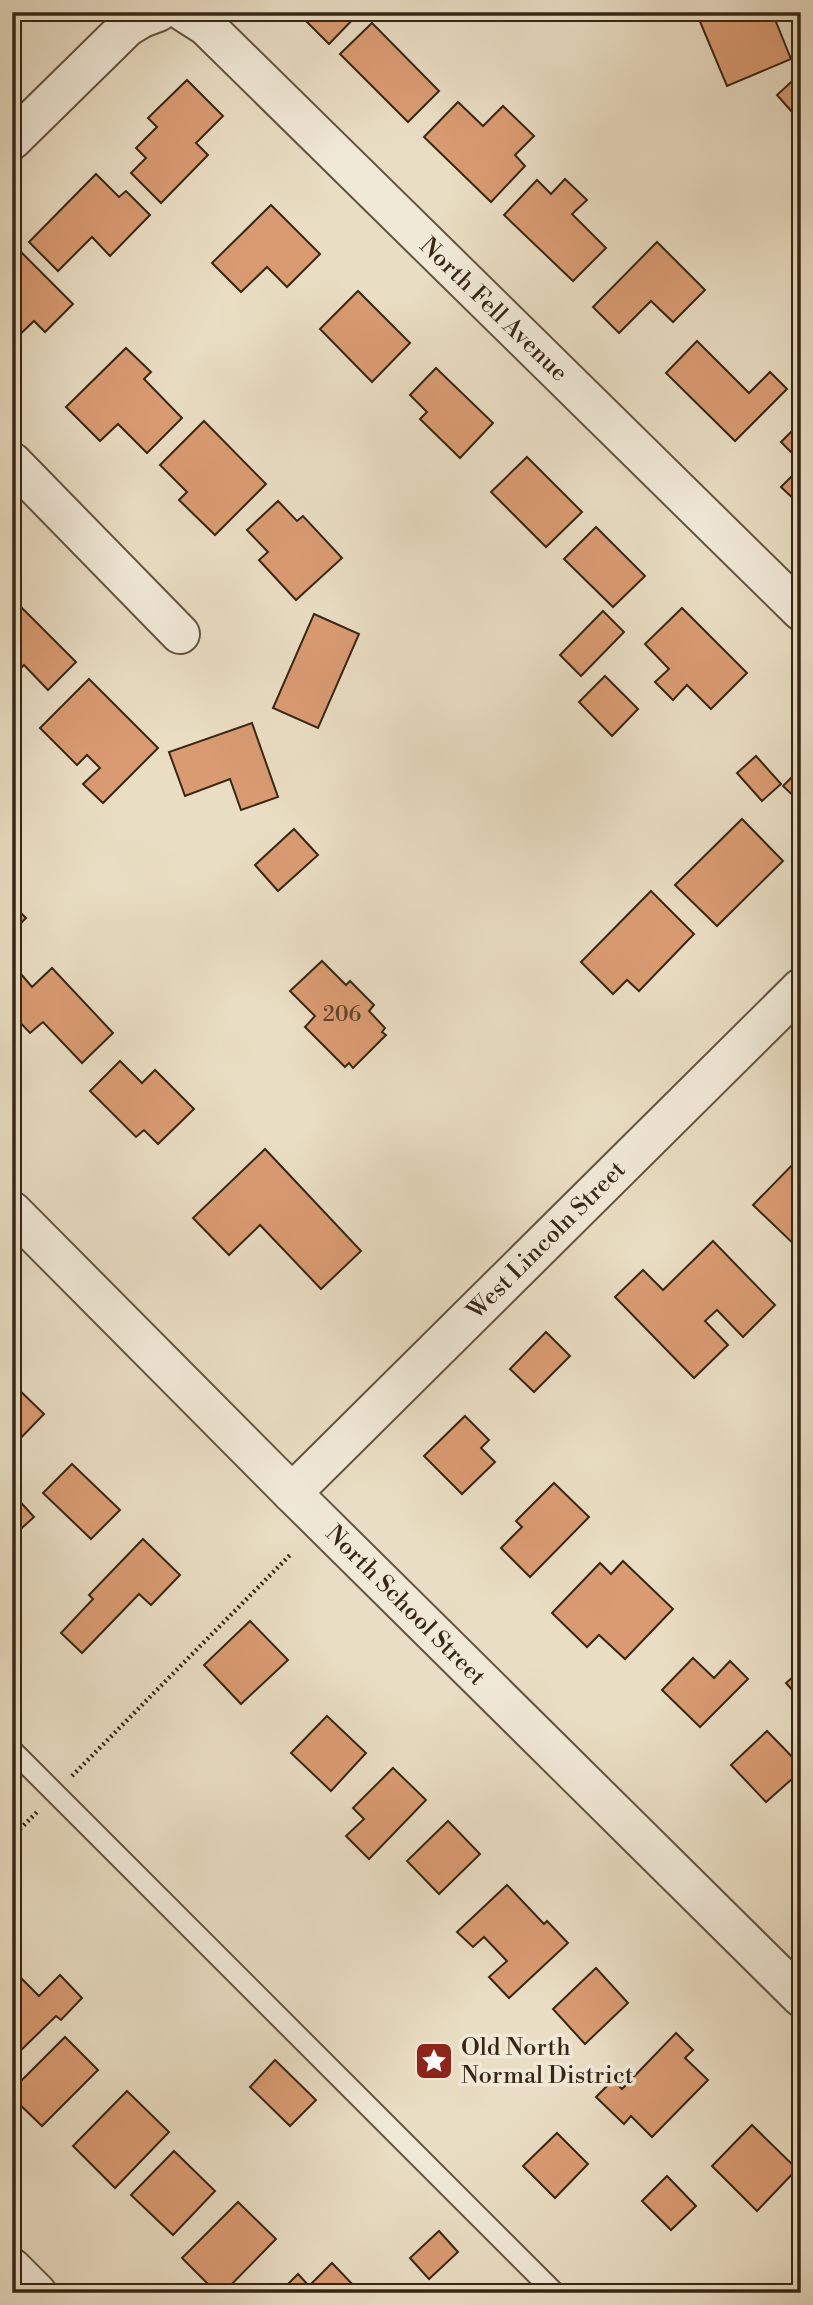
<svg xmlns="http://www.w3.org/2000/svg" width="813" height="2305" font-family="'Libre Bodoni',serif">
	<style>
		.building { fill: #da9b72; stroke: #372714; stroke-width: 2 }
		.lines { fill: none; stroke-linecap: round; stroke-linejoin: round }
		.service-casing { stroke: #645440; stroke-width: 23 }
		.minor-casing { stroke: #645440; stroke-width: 42 }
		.tertiary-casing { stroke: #645440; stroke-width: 42 }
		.path { stroke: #372714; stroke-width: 4.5; stroke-dasharray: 2 3.5; stroke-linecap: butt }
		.service { stroke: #f1e9d8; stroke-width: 19 }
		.minor { stroke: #f1e9d8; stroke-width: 38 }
		.tertiary { stroke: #f1e9d8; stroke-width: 38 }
		.labels { text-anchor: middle; stroke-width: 7; stroke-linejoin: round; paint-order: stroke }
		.number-label { font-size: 21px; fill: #60442c }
		.street-label { font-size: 24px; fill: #372714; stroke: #f1e9d8 }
		.poi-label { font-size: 24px; fill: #372714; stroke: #f1e9d8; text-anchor: start }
	</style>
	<rect width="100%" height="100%" fill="#e9ddc3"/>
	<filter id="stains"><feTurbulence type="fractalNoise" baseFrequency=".00286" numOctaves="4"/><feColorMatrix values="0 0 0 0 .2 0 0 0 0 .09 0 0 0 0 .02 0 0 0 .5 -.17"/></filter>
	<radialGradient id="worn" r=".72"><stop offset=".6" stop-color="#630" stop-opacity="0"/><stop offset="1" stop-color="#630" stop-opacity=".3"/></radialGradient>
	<g class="building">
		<path d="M 297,12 L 360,12 L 329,44 Z"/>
		<path d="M 696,12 L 772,12 L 791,59 L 727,86 Z"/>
		<path d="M 372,23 L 439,91 L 408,122 L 340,54 Z"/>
		<path d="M 801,73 L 801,122 L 777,95 Z"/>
		<path d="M 187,80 L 223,116 L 196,143 L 208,155 L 161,203 L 131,173 L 146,158 L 136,148 L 157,127 L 148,118 Z"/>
		<path d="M 458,102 L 483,126 L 503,106 L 534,136 L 515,155 L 525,166 L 491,202 L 424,137 Z"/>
		<path d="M 96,174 L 119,197 L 126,191 L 150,215 L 110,256 L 92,237 L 58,271 L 29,242 Z"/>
		<path d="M 565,179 L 587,200 L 572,214 L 606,248 L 573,281 L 504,215 L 537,180 L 551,194 Z"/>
		<path d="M 271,205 L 320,254 L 287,287 L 267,267 L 241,292 L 212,263 Z"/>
		<path d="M 657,242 L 705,290 L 673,322 L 651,301 L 619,333 L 593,307 Z"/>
		<path d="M 22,253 L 73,304 L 45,332 L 34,321 L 12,342 L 12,263 Z"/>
		<path d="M 358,291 L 410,343 L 372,382 L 320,329 Z"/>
		<path d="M 697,341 L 749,393 L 770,372 L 787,389 L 735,441 L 666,373 Z"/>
		<path d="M 126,348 L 151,372 L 144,379 L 182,418 L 147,453 L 118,424 L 100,441 L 66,407 Z"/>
		<path d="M 436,368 L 493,423 L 460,458 L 420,419 L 427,412 L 410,395 Z"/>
		<path d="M 204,421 L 266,484 L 215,535 L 179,500 L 187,492 L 160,465 Z"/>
		<path d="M 801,422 L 801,462 L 781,442 Z"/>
		<path d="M 527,457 L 582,512 L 546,547 L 491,492 Z"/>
		<path d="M 801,467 L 801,506 L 781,487 Z"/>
		<path d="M 278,501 L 297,521 L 303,516 L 342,558 L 296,600 L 259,560 L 268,552 L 247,530 Z"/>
		<path d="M 596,527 L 645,576 L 613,607 L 564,559 Z"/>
		<path d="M 14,600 L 76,662 L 48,690 L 24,665 L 12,677 Z"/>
		<path d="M 682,608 L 747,673 L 711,709 L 687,685 L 673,700 L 655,682 L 669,669 L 645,644 Z"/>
		<path d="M 603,611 L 624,632 L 581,676 L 560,655 Z"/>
		<path d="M 314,614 L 359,634 L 318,728 L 273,708 Z"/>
		<path d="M 605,676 L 638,709 L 612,736 L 579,702 Z"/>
		<path d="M 89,679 L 158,748 L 103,803 L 83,784 L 100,768 L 87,755 L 77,765 L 40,728 Z"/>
		<path d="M 252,723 L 278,797 L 241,810 L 230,779 L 185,796 L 169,752 Z"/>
		<path d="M 756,756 L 781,784 L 762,801 L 737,773 Z"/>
		<path d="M 801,768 L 801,803 L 783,786 Z"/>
		<path d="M 742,819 L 783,861 L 717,926 L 675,885 Z"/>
		<path d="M 294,829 L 318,855 L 278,891 L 255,865 Z"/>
		<path d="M 651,891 L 694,934 L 639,991 L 627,980 L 613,994 L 581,962 Z"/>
		<path d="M 12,904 L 26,918 L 12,932 Z"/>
		<path d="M 322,961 L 346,985 L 350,981 L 374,1005 L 369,1011 L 385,1028 L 382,1032 L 386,1035 L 353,1068 L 349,1063 L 345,1067 L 305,1027 L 315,1016 L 290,991 Z"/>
		<path d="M 52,968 L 113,1033 L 82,1063 L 43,1022 L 30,1033 L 12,1014 L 12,982 L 21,974 L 32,987 Z"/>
		<path d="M 120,1061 L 142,1083 L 155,1070 L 194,1109 L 158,1144 L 144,1130 L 136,1137 L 90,1091 Z"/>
		<path d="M 265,1149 L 361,1251 L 321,1289 L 260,1225 L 229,1255 L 193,1218 Z"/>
		<path d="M 801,1156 L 801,1251 L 753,1205 Z"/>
		<path d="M 713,1241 L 775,1305 L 743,1337 L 717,1310 L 705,1321 L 728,1345 L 694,1378 L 615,1297 L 643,1270 L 663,1290 Z"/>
		<path d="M 546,1332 L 570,1356 L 534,1392 L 510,1369 Z"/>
		<path d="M 12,1383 L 44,1414 L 12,1447 Z"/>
		<path d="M 465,1416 L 489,1440 L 481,1448 L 495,1462 L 462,1494 L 424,1456 Z"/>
		<path d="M 72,1464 L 120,1510 L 91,1539 L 43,1493 Z"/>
		<path d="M 554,1483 L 589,1517 L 530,1577 L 501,1548 L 522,1527 L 516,1521 Z"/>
		<path d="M 14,1495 L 34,1517 L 12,1537 L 12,1496 Z"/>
		<path d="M 143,1539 L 180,1575 L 151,1605 L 139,1594 L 82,1653 L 61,1633 L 93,1599 L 89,1595 Z"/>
		<path d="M 623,1561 L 673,1609 L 625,1659 L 599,1635 L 587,1647 L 552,1613 L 600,1563 L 611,1574 Z"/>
		<path d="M 250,1621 L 288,1660 L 241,1704 L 204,1665 Z"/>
		<path d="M 693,1658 L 714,1678 L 730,1661 L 748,1679 L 700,1727 L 662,1690 Z"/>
		<path d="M 801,1670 L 801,1700 L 786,1683 Z"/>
		<path d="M 327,1716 L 366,1753 L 331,1791 L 291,1753 Z"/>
		<path d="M 767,1731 L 801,1766 L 801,1771 L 766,1802 L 731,1765 Z"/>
		<path d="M 393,1768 L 426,1800 L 369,1859 L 346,1836 L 364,1819 L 353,1808 Z"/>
		<path d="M 448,1821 L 480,1854 L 439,1894 L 407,1861 Z"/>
		<path d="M 507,1885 L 544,1924 L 547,1921 L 568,1943 L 509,1998 L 489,1977 L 507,1961 L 484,1937 L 473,1947 L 457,1932 Z"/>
		<path d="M 596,1968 L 628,2003 L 585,2044 L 553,2009 Z"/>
		<path d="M 14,1971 L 39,1996 L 60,1975 L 82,1998 L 61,2020 L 56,2016 L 12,2059 Z"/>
		<path d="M 676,2033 L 693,2050 L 685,2058 L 708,2080 L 652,2137 L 631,2116 L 624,2124 L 596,2097 L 613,2080 L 622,2089 Z"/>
		<path d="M 65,2037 L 98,2070 L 42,2126 L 12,2097 L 12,2090 Z"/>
		<path d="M 275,2060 L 316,2100 L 290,2126 L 250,2087 Z"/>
		<path d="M 127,2091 L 169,2132 L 115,2188 L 73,2146 Z"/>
		<path d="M 752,2125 L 797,2169 L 757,2211 L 712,2166 Z"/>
		<path d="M 557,2133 L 588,2164 L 555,2198 L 523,2166 Z"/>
		<path d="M 174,2151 L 215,2191 L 173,2235 L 131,2195 Z"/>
		<path d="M 667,2176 L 696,2206 L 671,2230 L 642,2201 Z"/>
		<path d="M 238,2202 L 276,2239 L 223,2293 L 217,2293 L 182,2258 Z"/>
		<path d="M 439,2231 L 458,2252 L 429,2279 L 410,2258 Z"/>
		<path d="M 332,2263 L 356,2288 L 351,2293 L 279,2293 L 298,2274 L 309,2286 Z"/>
	</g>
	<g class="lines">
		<defs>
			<path id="service" d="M 12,1750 L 555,2293"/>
			<g id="minor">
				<path d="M 184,12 L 206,26 L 801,611"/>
				<path d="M 12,140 L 127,27 L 142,18 L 158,12"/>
				<path d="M 12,462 L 180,634"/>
				<path d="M 292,1493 L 801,988"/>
				<path d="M 12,2268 L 37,2293"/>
			</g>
			<path id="tertiary" d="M 12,1211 L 292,1493 L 801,1997"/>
		</defs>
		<use href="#service" class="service-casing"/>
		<use href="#minor" class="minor-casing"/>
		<use href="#tertiary" class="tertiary-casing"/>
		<g class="path">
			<path d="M 72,1776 L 290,1555"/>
			<path d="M 12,1837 L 39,1810"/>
		</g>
		<use href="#service" class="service"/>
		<use href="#minor" class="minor"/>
		<use href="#tertiary" class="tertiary"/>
	</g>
	<defs>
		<symbol id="sight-square" viewBox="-11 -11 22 22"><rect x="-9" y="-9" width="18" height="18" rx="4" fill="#8f2418" stroke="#f1e9d8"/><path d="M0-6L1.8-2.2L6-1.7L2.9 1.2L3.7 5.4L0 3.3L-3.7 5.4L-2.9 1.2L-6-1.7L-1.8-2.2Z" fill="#fff"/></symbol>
	</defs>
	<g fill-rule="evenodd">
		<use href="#sight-square" x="412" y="2039" width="44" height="44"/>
	</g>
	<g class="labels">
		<g class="number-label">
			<text x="342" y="1021">206</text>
		</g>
		<g class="street-label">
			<text transform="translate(494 309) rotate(44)" y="8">North Fell Avenue</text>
			<text transform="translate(546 1240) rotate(-45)" y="8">West Lincoln Street</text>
			<text transform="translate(406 1605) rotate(45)" y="8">North School Street</text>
		</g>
		<g class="poi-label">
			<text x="461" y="2055">Old North<tspan x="461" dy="28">Normal District</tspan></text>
		</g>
	</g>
	<rect width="813" height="2305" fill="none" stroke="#e9ddc3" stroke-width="42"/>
	<rect x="14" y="14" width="785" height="2277" fill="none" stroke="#372714" stroke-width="3.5"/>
	<rect x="21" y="21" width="771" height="2263" fill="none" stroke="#372714" stroke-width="2"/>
	<rect width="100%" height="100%" filter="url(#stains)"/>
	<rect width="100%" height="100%" fill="url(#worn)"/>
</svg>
